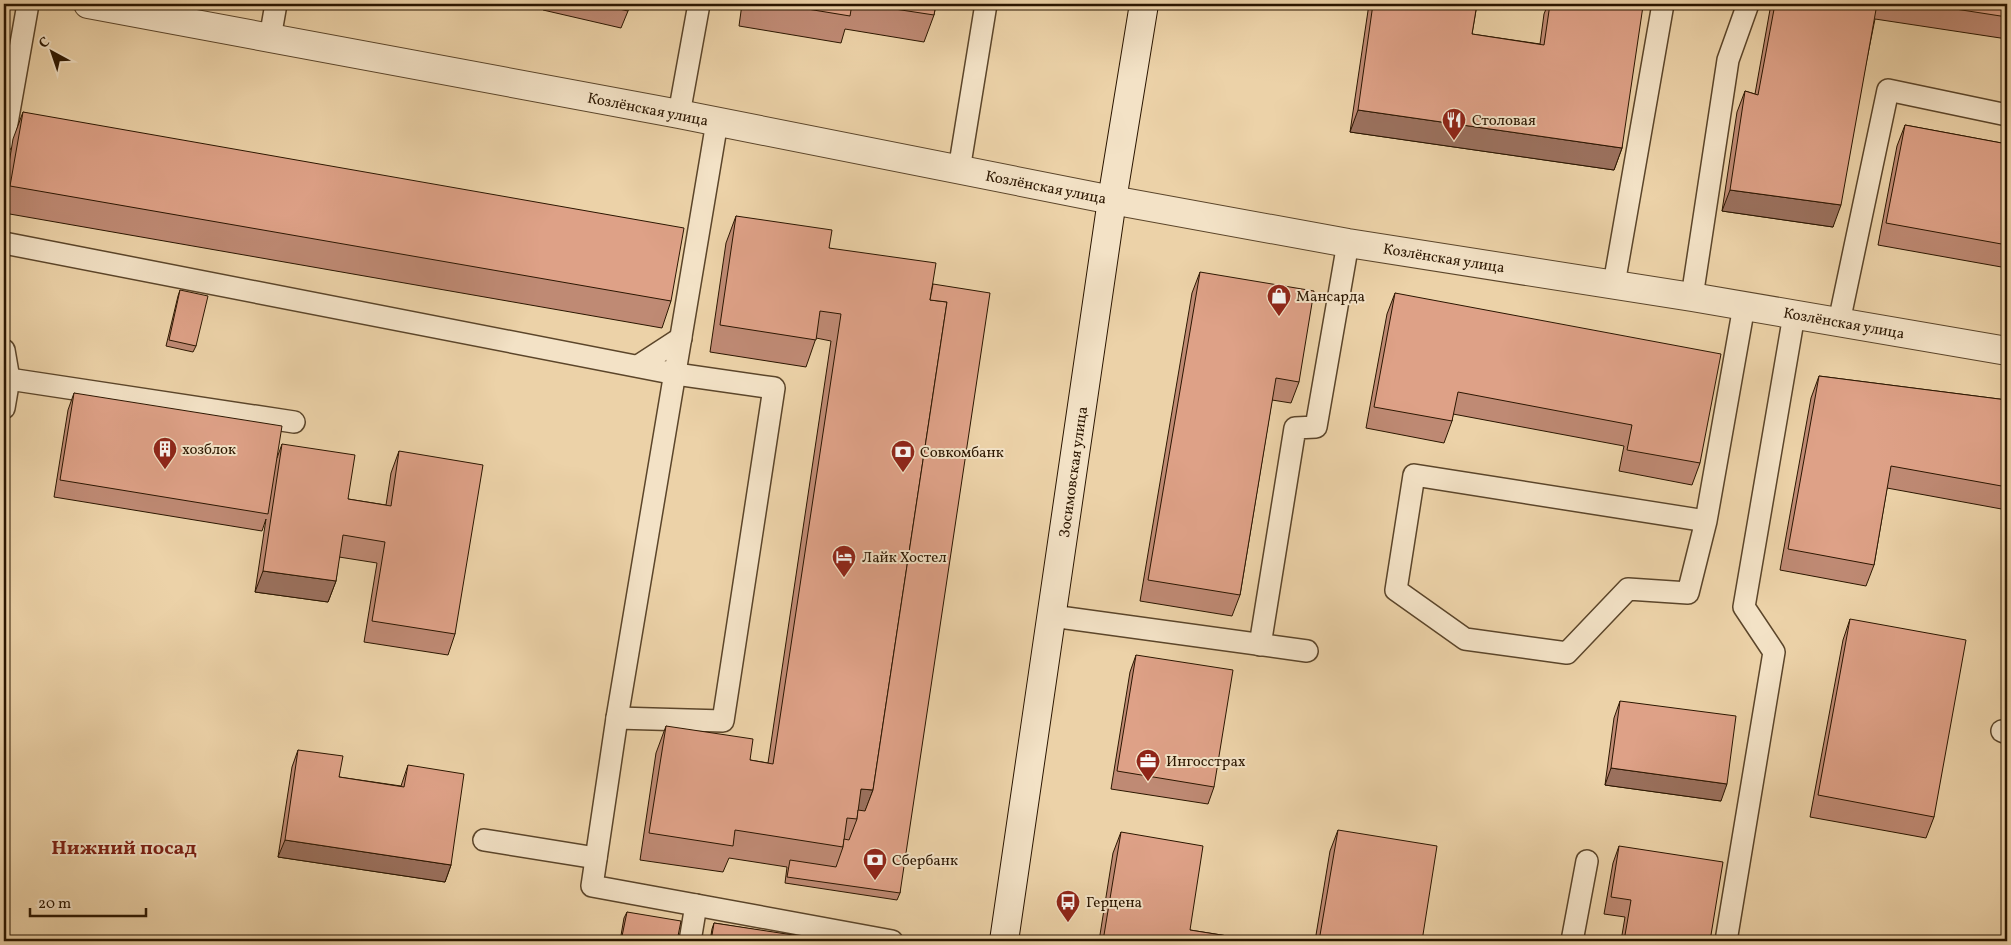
<svg xmlns="http://www.w3.org/2000/svg" width="2011" height="945" font-family="Vollkorn,serif">
	<style>
		.lines { fill: none; stroke-linecap: round; stroke-linejoin: round }
		.lane-casing { stroke: #5b452a; stroke-width: 24 }
		.street-casing { stroke: #5b452a; stroke-width: 30 }
		.secondary-casing { stroke: #2b1600; stroke-width: 30 }
		.lane { stroke: #f3e2c6; stroke-width: 21 }
		.street { stroke: #f3e2c6; stroke-width: 28 }
		.secondary { stroke: #f3e2c6; stroke-width: 28 }
		.wall { fill: #bf8a74; stroke: #2b1600 }
		.shaded-wall { fill: #9b715e; stroke: #2b1600 }
		.building { fill: #dea187; stroke: #2b1600 }
		.labels { text-anchor: middle; stroke-width: 4; stroke-linejoin: round; paint-order: stroke }
		.street-label { font-size: 15px; fill: #2b1600; stroke: #f3e2c6 }
		.poi-label { font-size: 15px; fill: #2b1600; stroke: #f3e2c6; text-anchor: start }
		.district-label { font-size: 20px; font-weight: bold; fill: #7a1f14; stroke: #f3e2c6 }
	</style>
	<rect width="100%" height="100%" fill="#ecd2a8"/>
	<filter id="stains"><feTurbulence type="fractalNoise" baseFrequency=".004" numOctaves="4"/><feColorMatrix values="0 0 0 0 .2 0 0 0 0 .09 0 0 0 0 .02 0 0 0 .5 -.17"/></filter>
	<radialGradient id="worn" r=".72"><stop offset=".6" stop-color="#630" stop-opacity="0"/><stop offset="1" stop-color="#630" stop-opacity=".3"/></radialGradient>
	<g class="lines">
		<defs>
			<g id="lane">
				<path d="M 270,38 L 276,4"/>
				<path d="M 679,114 L 699,4"/>
				<path d="M 717,122 L 617,718 L 592,886 L 892,941"/>
				<path d="M 4,140 L 28,4"/>
				<path d="M 959,170 L 986,4"/>
				<path d="M 4,243 L 676,374 L 774,388 L 723,721 L 617,718"/>
				<path d="M 1614,284 L 1663,4"/>
				<path d="M 1692,297 L 1728,60 L 1748,4"/>
				<path d="M 1839,322 L 1888,90 L 2007,115"/>
				<path d="M 4,350 L 9,379 L 4,408"/>
				<path d="M 638,366 L 681,338"/>
				<path d="M 9,379 L 294,422"/>
				<path d="M 1706,521 L 1688,593 L 1628,589 L 1567,653 L 1465,639 L 1396,590 L 1414,475 L 1706,521 L 1744,306"/>
				<path d="M 1052,616 L 1307,651"/>
				<path d="M 1260,645 L 1295,428 L 1316,427 L 1348,243"/>
				<path d="M 2002,731 L 2007,733"/>
				<path d="M 484,840 L 596,858"/>
				<path d="M 690,941 L 696,905"/>
				<path d="M 1572,941 L 1587,861"/>
				<path d="M 1726,941 L 1774,652 L 1744,607 L 1794,315"/>
			</g>
			<path id="street" d="M 88,4 L 679,114 L 1112,200 L 1348,243 L 1692,297 L 2007,351"/>
			<path id="secondary" d="M 1004,941 L 1112,200 L 1144,4"/>
		</defs>
		<use href="#lane" class="lane-casing"/>
		<use href="#street" class="street-casing"/>
		<use href="#secondary" class="secondary-casing"/>
		<use href="#lane" class="lane"/>
		<use href="#street" class="street"/>
		<use href="#secondary" class="secondary"/>
	</g>
	<g class="wall">
		<path d="M 544,4 L 629,4 L 628,11 L 621,28 L 543,10 Z"/>
		<path d="M 742,4 L 936,4 L 934,15 L 924,42 L 845,29 L 841,43 L 739,26 Z"/>
		<path d="M 1369,4 L 1477,4 L 1472,34 L 1540,44 L 1544,14 L 1548,4 L 1627,4 L 1622,148 L 1614,170 L 1350,132 Z"/>
		<path d="M 1771,4 L 2007,4 L 2007,39 L 1875,19 L 1833,227 L 1722,211 L 1737,112 L 1745,91 L 1755,94 Z"/>
		<path d="M 23,112 L 671,301 L 662,328 L 4,213 L 4,194 L 13,139 Z"/>
		<path d="M 1905,125 L 2007,144 L 2007,268 L 1878,245 L 1897,146 Z"/>
		<path d="M 736,216 L 829,248 L 933,284 L 900,893 L 897,900 L 785,883 L 787,867 L 729,858 L 723,872 L 640,860 L 656,753 L 666,726 L 750,760 L 768,763 L 831,341 L 816,338 L 806,367 L 710,352 L 726,243 Z"/>
		<path d="M 1200,272 L 1299,382 L 1291,403 L 1272,400 L 1240,595 L 1232,616 L 1140,601 L 1192,293 Z"/>
		<path d="M 180,290 L 196,346 L 193,352 L 166,346 L 178,296 Z"/>
		<path d="M 1395,293 L 1700,463 L 1692,485 L 1619,471 L 1624,446 L 1453,414 L 1452,421 L 1444,443 L 1366,428 L 1387,314 Z"/>
		<path d="M 1819,376 L 2007,400 L 2007,510 L 1887,488 L 1874,565 L 1866,586 L 1780,570 L 1811,398 Z"/>
		<path d="M 74,393 L 277,458 L 282,444 L 348,499 L 386,505 L 391,473 L 399,451 L 455,634 L 448,655 L 364,642 L 377,563 L 339,557 L 336,581 L 328,602 L 255,592 L 266,519 L 262,531 L 54,497 L 68,410 Z"/>
		<path d="M 1850,619 L 1934,817 L 1926,838 L 1810,817 L 1843,640 Z"/>
		<path d="M 1136,655 L 1214,787 L 1208,804 L 1111,789 L 1130,672 Z"/>
		<path d="M 1620,701 L 1721,801 L 1605,785 L 1614,718 Z"/>
		<path d="M 298,750 L 339,777 L 401,786 L 408,765 L 451,865 L 445,882 L 278,857 L 292,767 Z"/>
		<path d="M 1338,830 L 1422,941 L 1315,941 L 1330,851 Z"/>
		<path d="M 1121,832 L 1190,930 L 1259,941 L 1099,941 L 1113,853 Z"/>
		<path d="M 1619,846 L 1710,941 L 1621,941 L 1625,917 L 1604,914 L 1613,863 Z"/>
		<path d="M 627,912 L 677,941 L 620,941 L 624,918 Z"/>
		<path d="M 714,923 L 826,941 L 710,941 L 712,929 Z"/>
	</g>
	<g class="shaded-wall">
		<path d="M 1358,110 L 1622,148 L 1614,170 L 1350,132 Z"/>
		<path d="M 1730,190 L 1841,205 L 1833,227 L 1722,211 Z"/>
		<path d="M 263,571 L 336,581 L 328,602 L 255,592 Z"/>
		<path d="M 1611,768 L 1727,784 L 1721,801 L 1605,785 Z"/>
		<path d="M 861,789 L 873,790 L 863,817 L 853,816 Z"/>
		<path d="M 285,840 L 451,865 L 445,882 L 278,857 Z"/>
	</g>
	<g class="building">
		<path d="M 597,4 L 629,4 L 628,11 Z"/>
		<path d="M 777,4 L 852,4 L 850,16 Z"/>
		<path d="M 862,4 L 936,4 L 934,15 Z"/>
		<path d="M 1373,4 L 1477,4 L 1472,34 L 1544,45 L 1550,4 L 1627,4 L 1643,6 L 1622,148 L 1358,110 Z"/>
		<path d="M 1775,4 L 1877,4 L 1841,205 L 1730,190 L 1745,91 L 1758,95 Z"/>
		<path d="M 1923,4 L 2007,4 L 2007,17 Z"/>
		<path d="M 23,112 L 684,228 L 671,301 L 10,186 Z"/>
		<path d="M 1905,125 L 2007,144 L 2007,245 L 1886,223 Z"/>
		<path d="M 736,216 L 832,230 L 829,248 L 936,263 L 930,300 L 947,302 L 873,790 L 861,789 L 857,819 L 847,818 L 843,847 L 735,830 L 733,846 L 649,833 L 666,726 L 753,739 L 750,760 L 773,764 L 841,314 L 820,311 L 816,340 L 720,325 Z"/>
		<path d="M 1200,272 L 1314,291 L 1299,382 L 1276,378 L 1240,595 L 1148,580 Z"/>
		<path d="M 933,284 L 990,293 L 900,893 L 787,877 L 790,860 L 836,867 L 843,847 L 844,839 L 849,840 L 857,819 L 858,810 L 865,811 L 873,790 L 947,302 L 930,300 Z"/>
		<path d="M 180,290 L 208,296 L 196,346 L 169,340 Z"/>
		<path d="M 1395,293 L 1721,354 L 1700,463 L 1627,450 L 1632,425 L 1458,392 L 1452,421 L 1374,407 Z"/>
		<path d="M 1819,376 L 2007,400 L 2007,487 L 1891,466 L 1874,565 L 1788,549 Z"/>
		<path d="M 74,393 L 282,426 L 268,514 L 60,480 Z"/>
		<path d="M 282,444 L 355,455 L 348,499 L 391,506 L 399,451 L 483,465 L 455,634 L 372,621 L 385,542 L 343,535 L 336,581 L 263,571 Z"/>
		<path d="M 1850,619 L 1966,640 L 1934,817 L 1818,795 Z"/>
		<path d="M 1136,655 L 1233,670 L 1214,787 L 1117,771 Z"/>
		<path d="M 1620,701 L 1736,716 L 1727,784 L 1611,768 Z"/>
		<path d="M 298,750 L 343,756 L 339,777 L 404,787 L 408,765 L 464,774 L 451,865 L 285,840 Z"/>
		<path d="M 1338,830 L 1437,846 L 1422,941 L 1319,941 Z"/>
		<path d="M 1121,832 L 1203,846 L 1190,930 L 1259,941 L 1103,941 Z"/>
		<path d="M 1619,846 L 1723,862 L 1710,941 L 1624,941 L 1631,900 L 1611,897 Z"/>
		<path d="M 627,912 L 681,921 L 677,941 L 621,941 Z"/>
		<path d="M 714,923 L 826,940 L 826,941 L 711,941 Z"/>
	</g>
	<defs>
		<symbol id="restaurant-pin" viewBox="-11 -11 22 30"><path d="M0 17L-7.5 6A9.5 9.5 0 1 1 7.5 6Z" fill="#8f2418" stroke="#f3e2c6"/><path d="M-5-6h1v4h1v-4h1v4h1v-4h1v5L-1.5 .5V6h-2V.5L-5-1ZM5-6V6H3V1.5H1.5Q1.5-4 5-6Z" fill="#fff"/></symbol>
		<symbol id="shop-pin" viewBox="-11 -11 22 30"><path d="M0 17L-7.5 6A9.5 9.5 0 1 1 7.5 6Z" fill="#8f2418" stroke="#f3e2c6"/><path d="M-5-2.5h2.3a2.7 3.5 0 0 1 5.4 0H5L5.5 6h-11ZM-1.5-2.5h3a1.5 2.3 0 0 0-3 0Z" fill="#fff"/></symbol>
		<symbol id="building-pin" viewBox="-11 -11 22 30"><path d="M0 17L-7.5 6A9.5 9.5 0 1 1 7.5 6Z" fill="#8f2418" stroke="#f3e2c6"/><path d="M-4-6H4V6H1V3H-1V6H-4ZM-2.5-4.3h1.7v1.8h-1.7ZM.8-4.3h1.7v1.8H.8ZM-2.5-1h1.7V.8h-1.7ZM.8-1h1.7V.8H.8Z" fill="#fff"/></symbol>
		<symbol id="bank-pin" viewBox="-11 -11 22 30"><path d="M0 17L-7.5 6A9.5 9.5 0 1 1 7.5 6Z" fill="#8f2418" stroke="#f3e2c6"/><path d="M-6-4H6V4H-6ZM0-2.3a2.3 2.3 0 1 0 0 4.6a2.3 2.3 0 1 0 0-4.6Z" fill="#fff"/></symbol>
		<symbol id="hotel-pin" viewBox="-11 -11 22 30"><path d="M0 17L-7.5 6A9.5 9.5 0 1 1 7.5 6Z" fill="#8f2418" stroke="#f3e2c6"/><path d="M-6-4.5h1.5V1H6V5H4.5V3h-9V5H-6ZM-4 0a1.8 1.8 0 1 1 3.6 0ZM.5 0V-2.5h3Q6-2.5 6 0Z" fill="#fff"/></symbol>
		<symbol id="office-pin" viewBox="-11 -11 22 30"><path d="M0 17L-7.5 6A9.5 9.5 0 1 1 7.5 6Z" fill="#8f2418" stroke="#f3e2c6"/><path d="M-6-3h4V-5.5h4V-3h4V5H-6ZM-1-4.5V-3h2v-1.5ZM-6 0V1H6V0Z" fill="#fff"/></symbol>
		<symbol id="bus-pin" viewBox="-11 -11 22 30"><path d="M0 17L-7.5 6A9.5 9.5 0 1 1 7.5 6Z" fill="#8f2418" stroke="#f3e2c6"/><path d="M-5-6H5V4H4V6H2V4H-2V6H-4V4H-5ZM-3.5-4V0h7V-4ZM-3.5 1.2v1.5H-2V1.2ZM2 1.2v1.5H3.5V1.2Z" fill="#fff"/></symbol>
	</defs>
	<g fill-rule="evenodd">
		<use href="#restaurant-pin" x="1440" y="106" width="28" height="38"/>
		<use href="#shop-pin" x="1265" y="282" width="28" height="38"/>
		<use href="#building-pin" x="151" y="435" width="28" height="38"/>
		<use href="#bank-pin" x="889" y="438" width="28" height="38"/>
		<use href="#hotel-pin" x="830" y="543" width="28" height="38"/>
		<use href="#office-pin" x="1134" y="747" width="28" height="38"/>
		<use href="#bank-pin" x="861" y="846" width="28" height="38"/>
		<use href="#bus-pin" x="1054" y="888" width="28" height="38"/>
	</g>
	<g class="labels">
		<g class="street-label">
			<text transform="translate(648 109) rotate(11)" y="5">Козлёнская улица</text>
			<text transform="translate(1046 187) rotate(11)" y="5">Козлёнская улица</text>
			<text transform="translate(1444 258) rotate(9)" y="5">Козлёнская улица</text>
			<text transform="translate(1844 323) rotate(10)" y="5">Козлёнская улица</text>
			<text transform="translate(1073 472) rotate(-82)" y="5">Зосимовская улица</text>
		</g>
		<g class="poi-label">
			<text x="1472" y="125">Столовая</text>
			<text x="1296" y="301">Мансарда</text>
			<text x="182" y="454">хозблок</text>
			<text x="920" y="457">Совкомбанк</text>
			<text x="862" y="562">Лайк Хостел</text>
			<text x="1166" y="766">Ингосстрах</text>
			<text x="892" y="865">Сбербанк</text>
			<text x="1086" y="907">Герцена</text>
		</g>
		<g class="district-label">
			<text x="124" y="854">Нижний посад</text>
		</g>
	</g>
	<rect width="2011" height="945" fill="none" stroke="#ecd2a8" stroke-width="20"/>
	<rect x="5" y="5" width="2001" height="935" fill="none" stroke="#2b1600" stroke-width="2.5"/>
	<rect x="10" y="10" width="1991" height="925" fill="none" stroke="#2b1600"/>
	<g transform="translate(52 52) rotate(320)" stroke="#f3e2c6" stroke-width="4" paint-order="stroke">
	<path d="M0-4L9 19L0 12L-9 19Z" fill="#2b1600"/>
	<text y="-8" font-size="14" font-weight="bold" text-anchor="middle" fill="#2b1600">С</text>
	</g>
	<path d="M30 908v8h116v-8" fill="none" stroke="#2b1600" stroke-width="2.5"/>
	<text x="38" y="908" font-size="15" fill="#2b1600" stroke="#f3e2c6" stroke-width="4" paint-order="stroke">20 m</text>
	<rect width="100%" height="100%" filter="url(#stains)"/>
	<rect width="100%" height="100%" fill="url(#worn)"/>
</svg>
